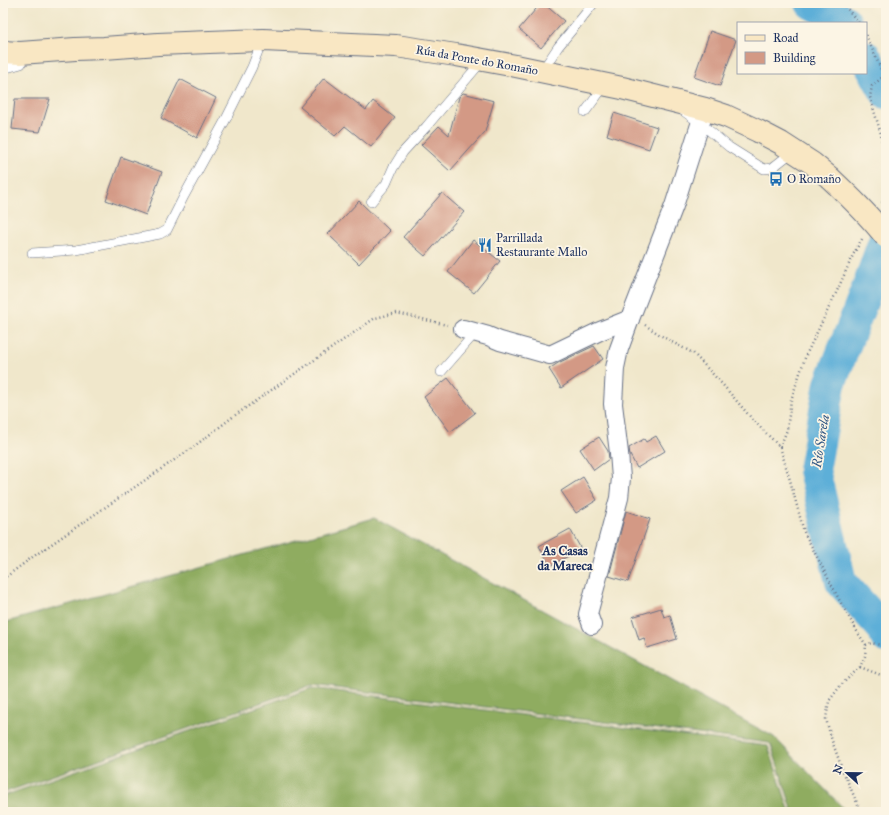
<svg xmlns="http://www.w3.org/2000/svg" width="889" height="815" font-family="'IM FELL Great Primer',serif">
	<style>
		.forest { fill: #8fac60; stroke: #556e5f }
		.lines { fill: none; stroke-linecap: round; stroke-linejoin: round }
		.river { stroke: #5dafd8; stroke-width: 32 }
		.building { fill: #d39985 }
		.lane-casing { stroke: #666f84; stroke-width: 10 }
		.street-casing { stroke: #666f84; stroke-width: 20 }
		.secondary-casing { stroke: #666f84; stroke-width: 24 }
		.path { stroke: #666f84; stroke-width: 2.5; stroke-dasharray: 1 3; stroke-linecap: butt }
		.lane { stroke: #fff; stroke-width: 9 }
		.street { stroke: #fff; stroke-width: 18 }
		.secondary { stroke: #f9e7c3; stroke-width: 22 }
		.secondary-bridge-casing { stroke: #666f84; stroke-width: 24; stroke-linecap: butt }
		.secondary-bridge { stroke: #f9e7c3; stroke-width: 22 }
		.labels { text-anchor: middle; stroke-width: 3.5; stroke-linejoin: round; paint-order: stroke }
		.street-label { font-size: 12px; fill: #1b2f5e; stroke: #fcf5e5 }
		.poi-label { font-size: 12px; fill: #1b2f5e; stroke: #fcf5e5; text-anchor: start }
		.water-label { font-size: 13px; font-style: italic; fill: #2f5583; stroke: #fcf5e5 }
		.neighbourhood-label { font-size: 13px; font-weight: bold; fill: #1b2f5e; stroke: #fcf5e5 }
	</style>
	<rect width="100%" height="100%" fill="#fcf5e5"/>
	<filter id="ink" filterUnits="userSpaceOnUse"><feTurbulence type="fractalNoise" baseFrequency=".025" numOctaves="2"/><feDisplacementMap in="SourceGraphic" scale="8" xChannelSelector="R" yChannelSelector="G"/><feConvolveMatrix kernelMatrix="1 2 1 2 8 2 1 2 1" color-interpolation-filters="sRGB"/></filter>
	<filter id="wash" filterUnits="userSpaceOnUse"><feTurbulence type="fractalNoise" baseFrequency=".012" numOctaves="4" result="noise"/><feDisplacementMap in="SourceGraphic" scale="16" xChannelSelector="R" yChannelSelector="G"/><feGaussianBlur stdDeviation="0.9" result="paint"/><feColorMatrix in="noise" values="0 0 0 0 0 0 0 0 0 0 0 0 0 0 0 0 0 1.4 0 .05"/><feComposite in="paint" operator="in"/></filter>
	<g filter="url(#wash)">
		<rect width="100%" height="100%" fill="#f0e7cb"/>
		<g class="forest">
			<path d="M 374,518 L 774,737 L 847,812 L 793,812 L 771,745 L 769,743 L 312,685 L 3,793 L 3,623 Z"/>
			<path d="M 312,688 L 768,746 L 790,812 L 3,812 L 3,796 Z"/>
		</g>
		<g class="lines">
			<g class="river">
				<path d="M 811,3 L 845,21 L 846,23"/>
				<path d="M 866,57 L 886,93"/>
				<path d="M 886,235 L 869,284 L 830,384 L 814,470 L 841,582 L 885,631 L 886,637"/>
			</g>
		</g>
		<g id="blocks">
			<g class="building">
				<path d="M 541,3 L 543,3 L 564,21 L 541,48 L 519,29 Z"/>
				<path d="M 710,31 L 736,40 L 720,86 L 694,77 Z"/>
				<path d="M 324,78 L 366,110 L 373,101 L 395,118 L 371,147 L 345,126 L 335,136 L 300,107 Z"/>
				<path d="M 180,79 L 216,98 L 197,138 L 161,118 Z"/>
				<path d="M 463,93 L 494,101 L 485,132 L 450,171 L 421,145 L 439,126 L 449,135 L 459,97 Z"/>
				<path d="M 15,99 L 50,99 L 40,132 L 12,129 Z"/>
				<path d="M 614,113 L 657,127 L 649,149 L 607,135 Z"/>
				<path d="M 121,157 L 162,172 L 146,215 L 106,200 Z"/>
				<path d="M 442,193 L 464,212 L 425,256 L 403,237 Z"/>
				<path d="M 359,201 L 390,231 L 359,264 L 328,234 Z"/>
				<path d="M 473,240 L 500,261 L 474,293 L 448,272 Z"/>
				<path d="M 594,346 L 603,359 L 561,388 L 549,369 L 558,363 Z"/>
				<path d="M 448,378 L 475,413 L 450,432 L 424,397 Z"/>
				<path d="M 656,436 L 665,451 L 637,468 L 630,455 L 629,448 L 644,439 L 646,442 Z"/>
				<path d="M 599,437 L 608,451 L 609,459 L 594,470 L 580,449 Z"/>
				<path d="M 583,477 L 597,500 L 576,513 L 561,491 Z"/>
				<path d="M 626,511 L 650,519 L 628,582 L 609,576 Z"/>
				<path d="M 570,529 L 581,549 L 550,566 L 539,546 Z"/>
				<path d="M 661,608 L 664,617 L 670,615 L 677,639 L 647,648 L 644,638 L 639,640 L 632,617 Z"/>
			</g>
		</g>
	</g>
	<g filter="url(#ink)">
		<use href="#blocks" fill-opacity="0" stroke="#666f84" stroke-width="1"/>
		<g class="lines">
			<defs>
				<g id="lane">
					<path d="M 3,69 L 21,64"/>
					<path d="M 542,71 L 558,47 L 594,3"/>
					<path d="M 682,110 L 700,123 L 729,147 L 764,169 L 772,168 L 786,157 L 793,151"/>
					<path d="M 585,112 L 605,85"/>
					<path d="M 371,202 L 386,184 L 393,168 L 403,152 L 426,127 L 482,61"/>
					<path d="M 32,253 L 76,250 L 160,234 L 167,230 L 184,196 L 226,119 L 252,67 L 262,41"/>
					<path d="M 441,372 L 476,332"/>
				</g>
				<g id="street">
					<path d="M 463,329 L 488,336 L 500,341 L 550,355 L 600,331 L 630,319"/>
					<path d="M 592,625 L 588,614 L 619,498 L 621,478 L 619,453 L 613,404 L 615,368 L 619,349 L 630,319 L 674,206 L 705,109"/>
				</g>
				<path id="secondary" d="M 3,52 L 20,53 L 75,49 L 104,48 L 158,44 L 263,40 L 396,46 L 456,55 L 516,66 L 622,88 L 705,109 L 726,116 L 758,131 L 781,143 L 812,163 L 829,177"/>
			</defs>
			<use href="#lane" class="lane-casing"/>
			<use href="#street" class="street-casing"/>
			<use href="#secondary" class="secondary-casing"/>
			<g class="path">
				<path d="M 838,3 L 845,6 L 859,23"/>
				<path d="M 866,35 L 884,76 L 872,86 L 870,97 L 881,134 L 886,171"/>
				<path d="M 882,203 L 884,200 L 886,186"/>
				<path d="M 645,325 L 668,340 L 693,353 L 723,385 L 753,420 L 780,447 L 790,480 L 804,532 L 842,605 L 858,633 L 866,645 L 865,656 L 860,667 L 841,685 L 829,701 L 826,719 L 832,741 L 843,771 L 861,812"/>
				<path d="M 780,447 L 787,430 L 791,400 L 806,355 L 837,291 L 853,255 L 862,239"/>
				<path d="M 3,579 L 34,556 L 192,448 L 234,416 L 375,318 L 397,313 L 447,325"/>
				<path d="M 866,645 L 871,643 L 886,646"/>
				<path d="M 860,667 L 886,677"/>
			</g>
			<use href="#lane" class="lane"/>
			<use href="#street" class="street"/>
			<use href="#secondary" class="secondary"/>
			<defs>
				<path id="secondary-bridge" d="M 829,177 C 849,196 869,215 886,237"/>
			</defs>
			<use href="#secondary-bridge" class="secondary-bridge-casing"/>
			<use href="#secondary-bridge" class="secondary-bridge"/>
		</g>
	</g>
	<defs>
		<symbol id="bus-bare" viewBox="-9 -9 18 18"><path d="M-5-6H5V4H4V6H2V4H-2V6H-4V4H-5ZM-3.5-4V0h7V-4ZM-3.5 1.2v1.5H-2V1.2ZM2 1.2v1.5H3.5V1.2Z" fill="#1f6fb2" stroke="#fcf5e5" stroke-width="2.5" paint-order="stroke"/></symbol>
		<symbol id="restaurant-bare" viewBox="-9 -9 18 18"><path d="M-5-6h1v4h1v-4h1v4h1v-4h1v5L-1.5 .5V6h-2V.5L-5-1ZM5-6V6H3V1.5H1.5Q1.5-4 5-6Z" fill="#1f6fb2" stroke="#fcf5e5" stroke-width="2.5" paint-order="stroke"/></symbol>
	</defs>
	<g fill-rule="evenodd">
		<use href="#bus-bare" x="766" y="169" width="20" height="20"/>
		<use href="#restaurant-bare" x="475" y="235" width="20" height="20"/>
	</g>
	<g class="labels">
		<g class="street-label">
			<text transform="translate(477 60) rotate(10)" y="4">Rúa da Ponte do Romaño</text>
		</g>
		<g class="poi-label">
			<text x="787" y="183">O Romaño</text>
			<text x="496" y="242">Parrillada<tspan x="496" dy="14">Restaurante Mallo</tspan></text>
		</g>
		<g class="water-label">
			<text transform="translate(820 441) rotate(-81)" y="5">Río Sarela</text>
		</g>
		<g class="neighbourhood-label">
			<text x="565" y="555">As Casas<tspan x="565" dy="15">da Mareca</tspan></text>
		</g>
	</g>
	<rect width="889" height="815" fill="none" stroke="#fcf5e5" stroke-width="16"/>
	<rect x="737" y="22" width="130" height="52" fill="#fcf5e5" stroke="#a2a6af"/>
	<rect x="745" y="35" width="20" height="6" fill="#f9e7c3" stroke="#a2a6af"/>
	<text x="773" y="42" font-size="12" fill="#1b2f5e">Road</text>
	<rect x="745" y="52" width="20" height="12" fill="#d39985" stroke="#a2a6af"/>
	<text x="773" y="62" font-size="12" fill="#1b2f5e">Building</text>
	<g transform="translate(847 773) rotate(292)" stroke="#fcf5e5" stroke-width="3" paint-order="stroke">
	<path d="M0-3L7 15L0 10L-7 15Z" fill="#1b2f5e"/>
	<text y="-6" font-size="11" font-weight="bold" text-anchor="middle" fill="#1b2f5e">N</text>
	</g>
</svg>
